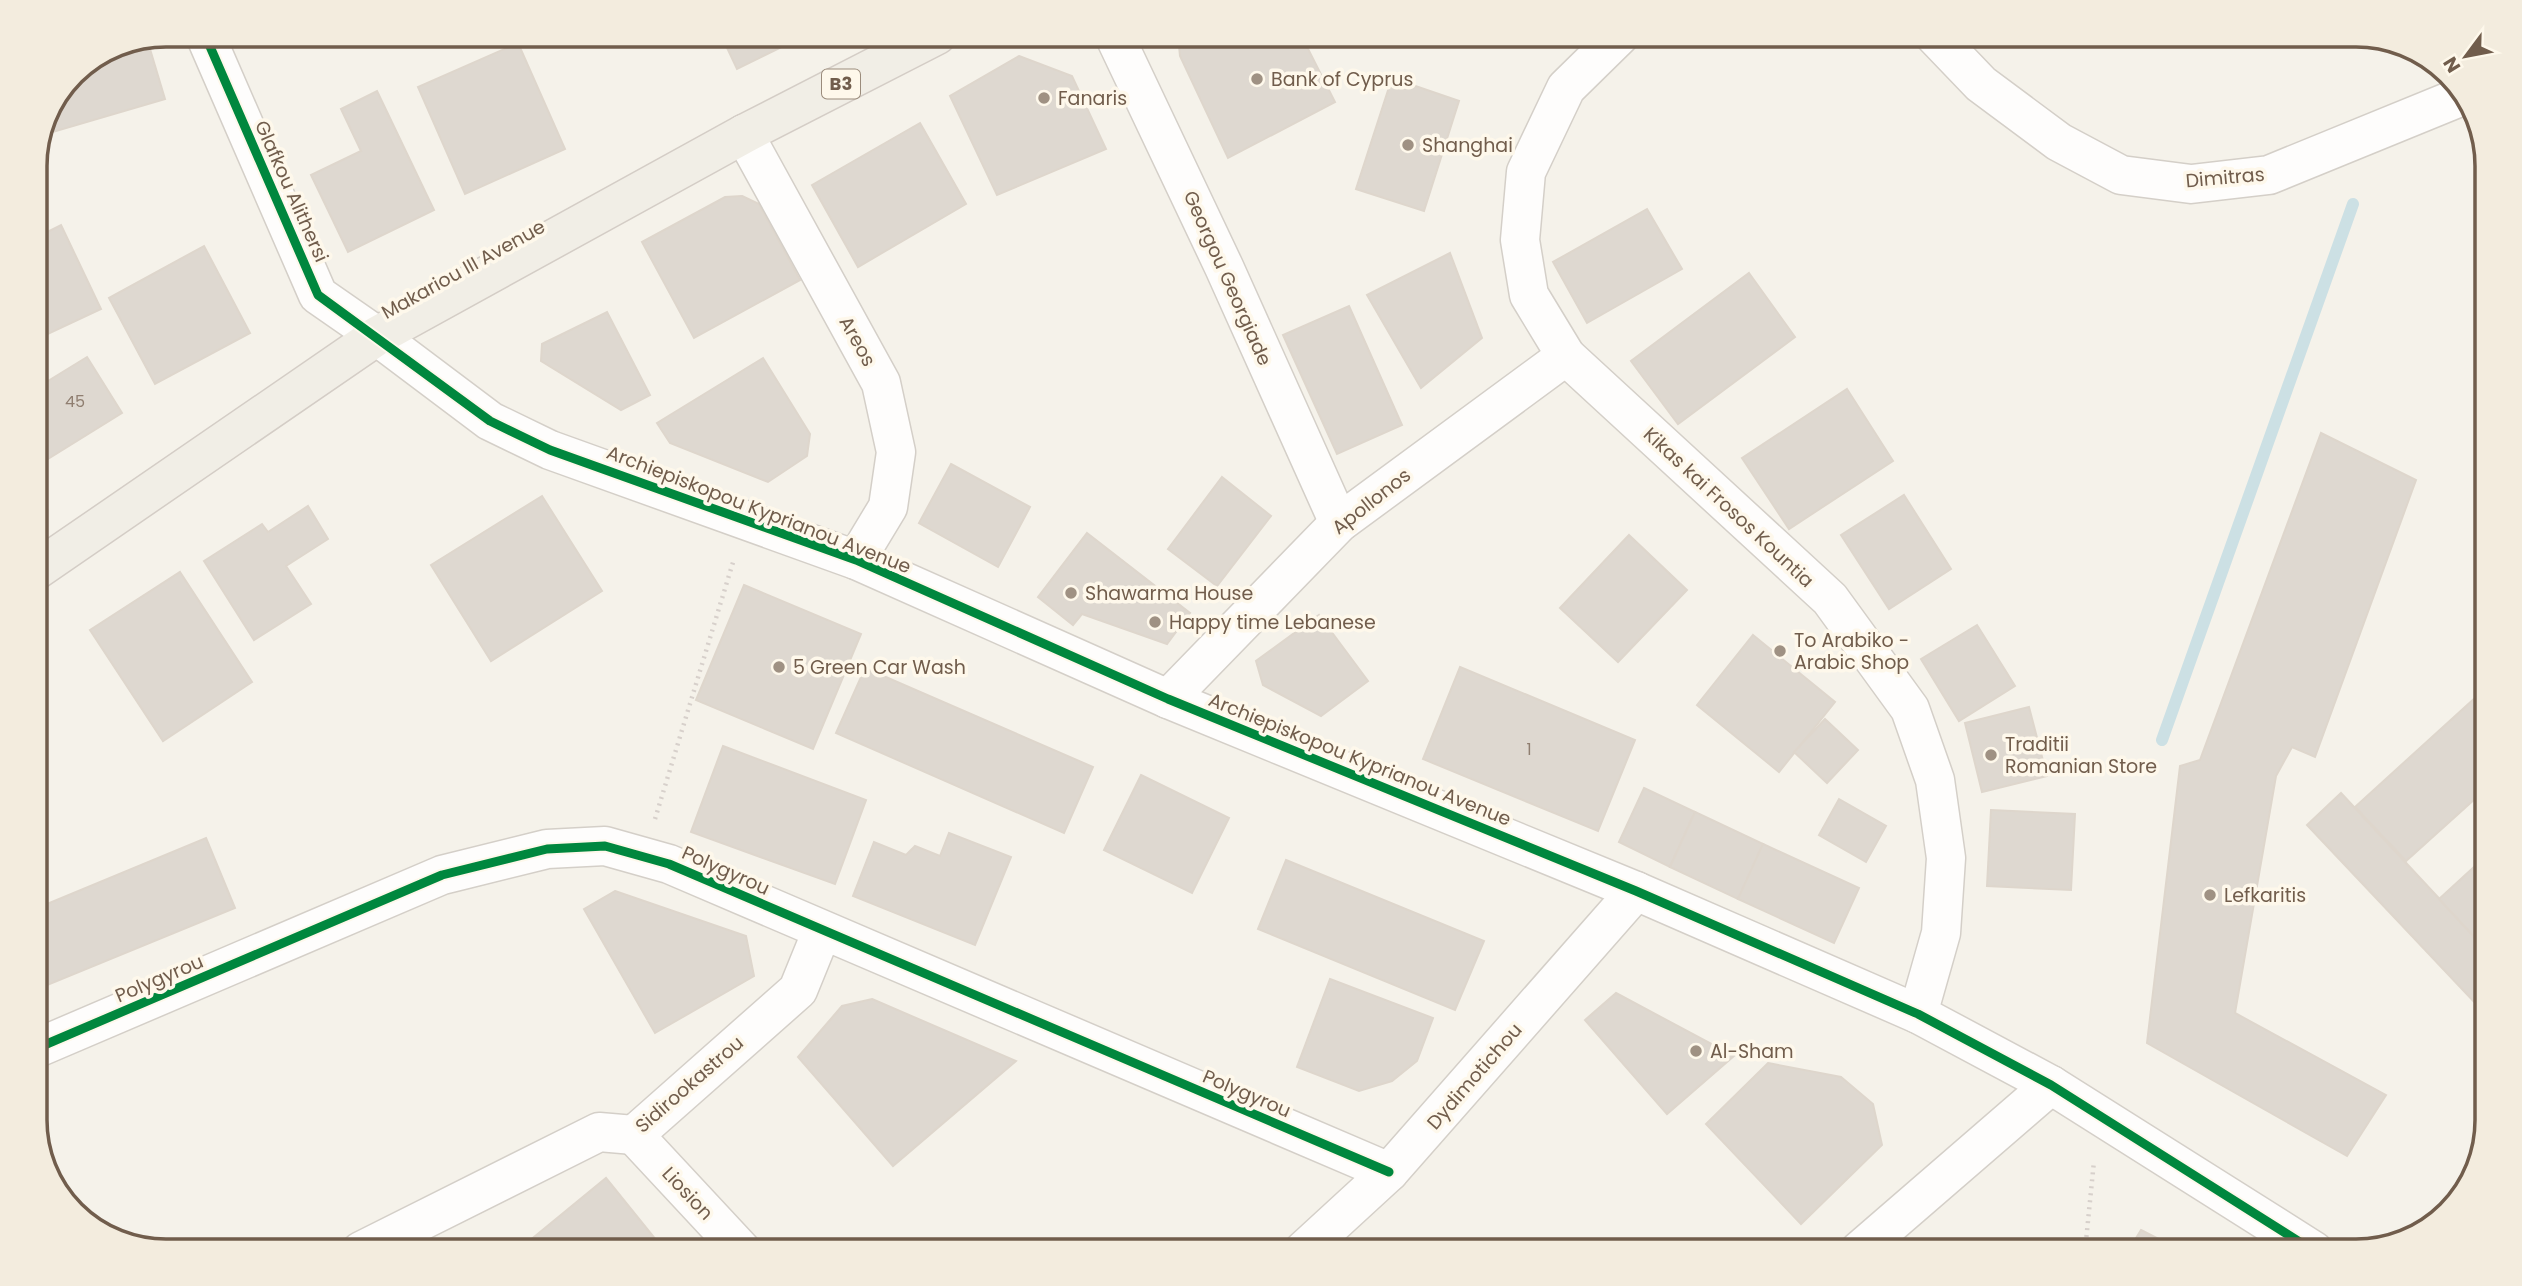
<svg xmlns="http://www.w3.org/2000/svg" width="2522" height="1286" font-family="Poppins,sans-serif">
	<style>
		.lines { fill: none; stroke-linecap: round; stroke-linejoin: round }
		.stream { stroke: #cce0e4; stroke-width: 12 }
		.building { fill: #ded8d0; stroke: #ded6cc; stroke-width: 2 }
		.minor-casing { stroke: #d4cfc8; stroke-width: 41 }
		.tertiary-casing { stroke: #d4cfc8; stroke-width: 41 }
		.primary-casing { stroke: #d4cdc6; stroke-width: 41 }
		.path { stroke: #d7d0cb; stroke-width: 4.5; stroke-dasharray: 2 5; stroke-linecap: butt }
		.minor { stroke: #fefdfc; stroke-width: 38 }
		.tertiary { stroke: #fefdfc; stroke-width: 38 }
		.primary { stroke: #f1eee6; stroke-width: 38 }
		.cycleway-casing { stroke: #fef8eb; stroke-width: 13 }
		.cycleway { stroke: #00873e; stroke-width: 9 }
		.poi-dot { fill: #9f9183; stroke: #fef8eb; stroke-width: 2.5 }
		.labels { text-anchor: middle; stroke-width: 7; stroke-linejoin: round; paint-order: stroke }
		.number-label { font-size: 16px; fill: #8f7e70 }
		.shield { fill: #fef8eb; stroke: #9b8c7c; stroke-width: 2 }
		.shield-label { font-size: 18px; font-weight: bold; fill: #715d4c }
		.poi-label { font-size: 19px; fill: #715d4c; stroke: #fef8eb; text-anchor: start }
		.street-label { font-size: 19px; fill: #715d4c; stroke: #fef8eb }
		.rim { fill: none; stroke: #715d4c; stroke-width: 3.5 }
	</style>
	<rect width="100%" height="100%" fill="#f5f2ea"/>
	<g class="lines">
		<path class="stream" d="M 2162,740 L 2353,204"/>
	</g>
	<g class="building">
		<path d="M 721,35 L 806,35 L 737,69 Z"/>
		<path d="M 1178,35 L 1301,35 L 1335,102 L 1228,158 L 1180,56 Z"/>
		<path d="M 2166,35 L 2310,35 L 2309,43 Z"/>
		<path d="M 147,39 L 165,99 L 46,134 L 74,73 L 116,45 Z"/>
		<path d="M 518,43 L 565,149 L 465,194 L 418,87 Z"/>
		<path d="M 1019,56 L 1072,76 L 1106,149 L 997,195 L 950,96 Z"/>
		<path d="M 1392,78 L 1459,101 L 1424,211 L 1356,189 Z"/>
		<path d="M 377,91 L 434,210 L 348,252 L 311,175 L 361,151 L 341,109 Z"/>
		<path d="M 920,123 L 966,204 L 858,267 L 812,185 Z"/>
		<path d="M 742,196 L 759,204 L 800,280 L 694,338 L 642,242 L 725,197 Z"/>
		<path d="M 1647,209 L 1682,269 L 1587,323 L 1553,262 Z"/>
		<path d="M 61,225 L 101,309 L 35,340 L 35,238 Z"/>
		<path d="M 204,246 L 250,333 L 155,384 L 109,298 Z"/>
		<path d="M 1450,253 L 1482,338 L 1421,388 L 1367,295 Z"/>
		<path d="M 1749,273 L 1795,337 L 1678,424 L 1631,361 Z"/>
		<path d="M 1349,306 L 1402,425 L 1337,454 L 1283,335 Z"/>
		<path d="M 607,312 L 650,395 L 621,410 L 541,361 L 542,344 Z"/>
		<path d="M 87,357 L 122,413 L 35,467 L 35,389 Z"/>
		<path d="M 763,358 L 810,434 L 807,456 L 768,482 L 670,443 L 657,423 Z"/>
		<path d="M 1847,389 L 1893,461 L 1789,529 L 1742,458 Z"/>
		<path d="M 2321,433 L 2416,480 L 2315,757 L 2292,747 L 2276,776 L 2235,1013 L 2386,1095 L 2347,1156 L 2147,1043 L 2180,766 L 2200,760 Z"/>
		<path d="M 951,464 L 1030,507 L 998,567 L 919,523 Z"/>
		<path d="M 1222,477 L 1271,516 L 1217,586 L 1168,549 Z"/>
		<path d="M 1904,495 L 1951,569 L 1889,609 L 1841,535 Z"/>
		<path d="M 542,496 L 602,591 L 491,661 L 431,565 Z"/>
		<path d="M 308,506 L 328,539 L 286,566 L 311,604 L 254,640 L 204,561 L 262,524 L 268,532 Z"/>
		<path d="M 1087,533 L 1190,613 L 1167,644 L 1082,614 L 1073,625 L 1038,597 Z"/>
		<path d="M 1629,535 L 1687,590 L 1618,662 L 1560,608 Z"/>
		<path d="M 180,572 L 252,682 L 163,741 L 90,630 Z"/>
		<path d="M 744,585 L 861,634 L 813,749 L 696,700 Z"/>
		<path d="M 1319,615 L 1368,681 L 1321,716 L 1263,685 L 1256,661 Z"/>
		<path d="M 1977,625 L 2015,686 L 1959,721 L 1921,659 Z"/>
		<path d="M 1753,635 L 1835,702 L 1779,772 L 1697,705 Z"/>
		<path d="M 1460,667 L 1635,740 L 1598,831 L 1423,759 Z"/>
		<path d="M 865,668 L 1093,767 L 1064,833 L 836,733 Z"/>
		<path d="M 2487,687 L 2487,788 L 2406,861 L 2355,807 Z"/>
		<path d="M 2029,707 L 2047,776 L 1982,792 L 1965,723 Z"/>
		<path d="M 1825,719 L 1858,750 L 1827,783 L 1794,752 Z"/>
		<path d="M 723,746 L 866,800 L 835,884 L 691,832 Z"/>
		<path d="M 1141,775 L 1229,818 L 1192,893 L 1104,850 Z"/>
		<path d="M 1644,788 L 1695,812 L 1670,867 L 1619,842 Z"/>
		<path d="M 2341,793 L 2487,950 L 2487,999 L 2479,1007 L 2307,825 Z"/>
		<path d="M 1839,799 L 1886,826 L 1866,862 L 1819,835 Z"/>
		<path d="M 1991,810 L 2075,814 L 2071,890 L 1987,886 Z"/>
		<path d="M 1695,812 L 1763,844 L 1738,899 L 1670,867 Z"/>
		<path d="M 949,833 L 1011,857 L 975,945 L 853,896 L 874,842 L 906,855 L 915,846 L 940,856 Z"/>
		<path d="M 206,838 L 235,908 L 35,990 L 35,909 Z"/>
		<path d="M 1763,844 L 1859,888 L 1834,943 L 1738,899 Z"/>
		<path d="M 2487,855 L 2487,935 L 2479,942 L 2439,899 Z"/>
		<path d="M 1286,860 L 1484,941 L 1455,1010 L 1258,929 Z"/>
		<path d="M 615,891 L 746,936 L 754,976 L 655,1033 L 584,909 Z"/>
		<path d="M 1330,979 L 1433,1018 L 1417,1061 L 1392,1081 L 1359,1091 L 1297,1067 Z"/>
		<path d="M 1616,993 L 1734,1056 L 1667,1114 L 1585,1020 Z"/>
		<path d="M 872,999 L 1016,1061 L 893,1166 L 798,1057 L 842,1006 Z"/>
		<path d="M 1768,1063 L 1841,1077 L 1873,1104 L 1882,1145 L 1801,1224 L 1706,1124 Z"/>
		<path d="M 606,1178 L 665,1251 L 517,1251 Z"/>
		<path d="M 2141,1230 L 2182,1251 L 2128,1251 Z"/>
	</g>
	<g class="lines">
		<defs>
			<g id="minor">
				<path d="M 205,35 L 318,295 L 377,336"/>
				<path d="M 1114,35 L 1224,267 L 1339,523"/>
				<path d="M 1620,35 L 1566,88 L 1526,172 L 1520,240 L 1529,295 L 1566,356 L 1830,599 L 1910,709 L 1935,780 L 1946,858 L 1941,933 L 1918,1014"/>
				<path d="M 1934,35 L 1981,84 L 2059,142 L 2121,175 L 2191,184 L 2269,175 L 2465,95"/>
				<path d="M 744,134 L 881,383 L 896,452 L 888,507 L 856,560"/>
				<path d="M 1168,699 L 1339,523 L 1566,356"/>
				<path d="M 35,1049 L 442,875 L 547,849 L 605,846 L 669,864 L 1389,1172"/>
				<path d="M 634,1135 L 742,1251"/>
				<path d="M 361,1251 L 599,1132 L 634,1135 L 798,990 L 822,931"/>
				<path d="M 1303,1251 L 1389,1172 L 1636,891"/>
				<path d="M 1859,1251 L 2051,1085"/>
			</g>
			<path id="tertiary" d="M 377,336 L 490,421 L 550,450 L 856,560 L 1168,699 L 1636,891 L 1918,1014 L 2051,1085 L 2314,1251"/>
			<path id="primary" d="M 35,571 L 377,336 L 744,134 L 937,35"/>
		</defs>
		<use href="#minor" class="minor-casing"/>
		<use href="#tertiary" class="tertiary-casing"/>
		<use href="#primary" class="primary-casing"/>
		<g class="path">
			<path d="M 655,819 L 734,559"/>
			<path d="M 2085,1251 L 2094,1161"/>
		</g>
		<use href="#minor" class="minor"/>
		<use href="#tertiary" class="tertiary"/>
		<use href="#primary" class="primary"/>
		<defs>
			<g id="cycleway">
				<path d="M 205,35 L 318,295 L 490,421 L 550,450 L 856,560 L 1168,699 L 1636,891 L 1918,1014 L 2051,1085 L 2314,1251"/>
				<path d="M 35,1049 L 442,875 L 547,849 L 605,846 L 669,864 L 1389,1172"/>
			</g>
		</defs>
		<use href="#cycleway" class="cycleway-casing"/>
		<use href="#cycleway" class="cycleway"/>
	</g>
	<g class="poi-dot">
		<circle cx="1257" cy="79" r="7"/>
		<circle cx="1044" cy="98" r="7"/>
		<circle cx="1408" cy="145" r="7"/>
		<circle cx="1071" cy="593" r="7"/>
		<circle cx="1155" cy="622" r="7"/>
		<circle cx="1780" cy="651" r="7"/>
		<circle cx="779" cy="667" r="7"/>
		<circle cx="1991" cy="755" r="7"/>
		<circle cx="2210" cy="895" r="7"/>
		<circle cx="1696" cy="1051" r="7"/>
	</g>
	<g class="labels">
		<g class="number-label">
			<text x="75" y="407">45</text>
			<text x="1529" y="755">1</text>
		</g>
		<rect class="shield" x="822" y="69.5" width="38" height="29" rx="5"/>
		<g class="shield-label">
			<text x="841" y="90">B3</text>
		</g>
		<g class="poi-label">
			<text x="1271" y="86">Bank of Cyprus</text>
			<text x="1058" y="105">Fanaris</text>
			<text x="1422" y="152">Shanghai</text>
			<text x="1085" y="600">Shawarma House</text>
			<text x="1169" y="629">Happy time Lebanese</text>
			<text x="1794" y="647">To Arabiko -<tspan x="1794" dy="22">Arabic Shop</tspan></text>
			<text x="793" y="674">5 Green Car Wash</text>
			<text x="2005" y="751">Traditii<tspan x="2005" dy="22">Romanian Store</tspan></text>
			<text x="2224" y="902">Lefkaritis</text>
			<text x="1710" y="1058">Al-Sham</text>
		</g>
		<g class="street-label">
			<text transform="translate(2225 177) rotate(-5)" y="7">Dimitras</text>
			<text transform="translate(292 191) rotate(66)" y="7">Glafkou Alithersi</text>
			<text transform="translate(463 269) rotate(-29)" y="7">Makariou III Avenue</text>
			<text transform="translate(1228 278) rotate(66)" y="7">Georgou Georgiade</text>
			<text transform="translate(858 341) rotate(61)" y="7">Areos</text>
			<text transform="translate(1371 501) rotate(-38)" y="7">Apollonos</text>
			<text transform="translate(1729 507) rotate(43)" y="7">Kikas kai Frosos Kountia</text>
			<text transform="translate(759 509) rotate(21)" y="7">Archiepiskopou Kyprianou Avenue</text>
			<text transform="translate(1360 759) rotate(22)" y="7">Archiepiskopou Kyprianou Avenue</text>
			<text transform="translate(726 870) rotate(24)" y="7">Polygyrou</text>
			<text transform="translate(159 978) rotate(-23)" y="7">Polygyrou</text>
			<text transform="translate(1474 1076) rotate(-49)" y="7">Dydimotichou</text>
			<text transform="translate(689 1084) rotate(-41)" y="7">Sidirookastrou</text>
			<text transform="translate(1247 1093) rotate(23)" y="7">Polygyrou</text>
			<text transform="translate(688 1193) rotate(47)" y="7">Liosion</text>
		</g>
	</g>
	<path d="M0 0H2522V1286H0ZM166 47H2356A119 119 0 0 1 2475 166V1120A119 119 0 0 1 2356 1239H166A119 119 0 0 1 47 1120V166A119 119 0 0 1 166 47Z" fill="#f3ecde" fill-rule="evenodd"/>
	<path class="rim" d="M166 47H2356A119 119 0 0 1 2475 166V1120A119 119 0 0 1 2356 1239H166A119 119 0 0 1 47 1120V166A119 119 0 0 1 166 47Z"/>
	<g transform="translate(2466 56) rotate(238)" stroke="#fef8eb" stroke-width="5" paint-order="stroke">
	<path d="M0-5L12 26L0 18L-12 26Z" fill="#715d4c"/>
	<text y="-10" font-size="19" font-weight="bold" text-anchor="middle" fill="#715d4c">N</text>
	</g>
</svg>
